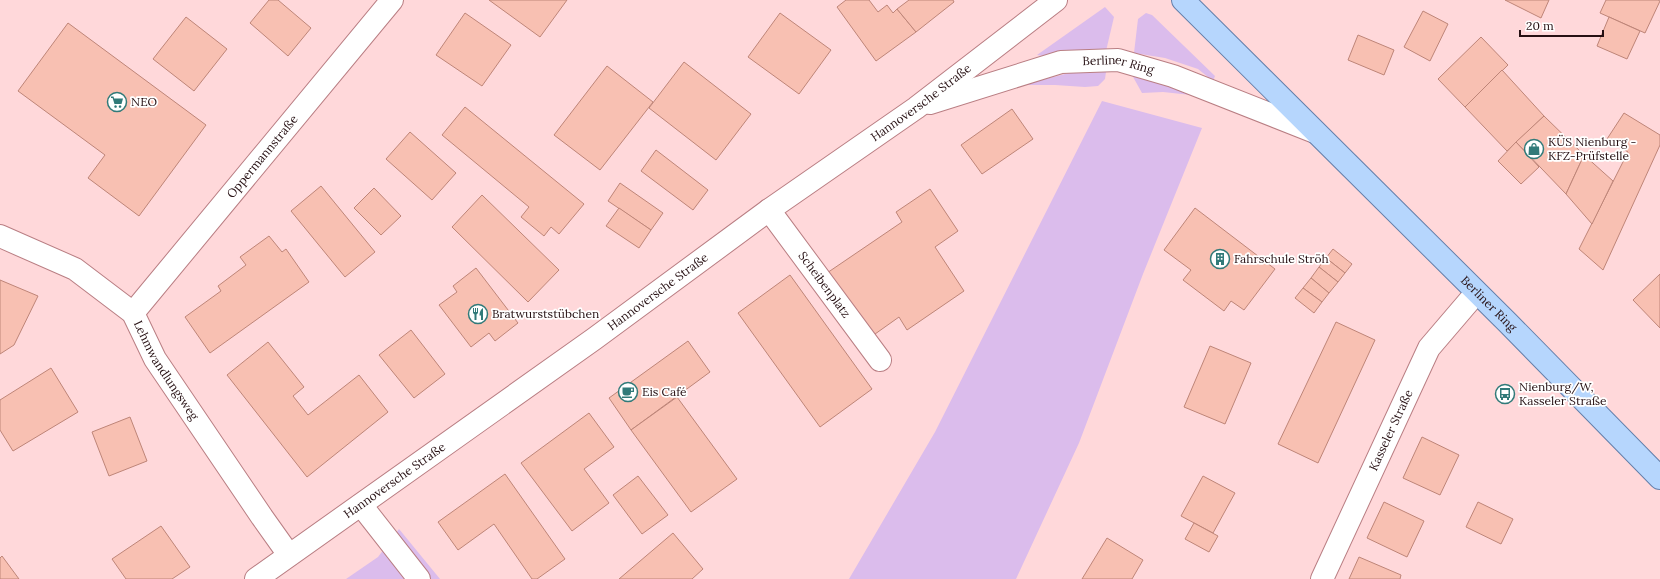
<svg xmlns="http://www.w3.org/2000/svg" width="1660" height="579" font-family="Lora,serif">
	<style>
		.green { fill: #dbbcec }
		.building { fill: #f8c0b2; stroke: #be8578 }
		.lines { fill: none; stroke-linecap: round; stroke-linejoin: round }
		.minor-casing { stroke: #b97e83; stroke-width: 24 }
		.major-casing { stroke: #647faa; stroke-width: 24 }
		.minor { stroke: #fff; stroke-width: 22 }
		.major { stroke: #b6d6fd; stroke-width: 22 }
		.labels { text-anchor: middle; stroke-width: 3.5; stroke-linejoin: round; paint-order: stroke }
		.street-label { font-size: 12px; fill: #261013; stroke: #fff }
		.poi-label { font-size: 12px; fill: #261013; stroke: #fff; text-anchor: start }
	</style>
	<rect width="100%" height="100%" fill="#ffd8da"/>
	<g class="green">
		<path d="M 1105,7 L 1114,17 L 1106,51 L 1043,56 L 1037,55 Z"/>
		<path d="M 1146,13 L 1152,15 L 1215,76 L 1213,81 L 1198,69 L 1165,58 L 1134,53 L 1138,19 Z"/>
		<path d="M 1106,72 L 1105,79 L 1098,86 L 1085,87 L 1055,85 L 1022,85 L 1069,73 Z"/>
		<path d="M 1132,75 L 1156,81 L 1188,92 L 1191,95 L 1163,92 L 1142,93 Z"/>
		<path d="M 1102,101 L 1202,128 L 1143,274 L 1079,443 L 1016,579 L 849,579 L 935,432 Z"/>
		<path d="M 399,529 L 440,579 L 346,579 L 378,557 Z"/>
	</g>
	<g class="building">
		<path d="M 269,0 L 278,0 L 311,28 L 288,56 L 250,23 Z"/>
		<path d="M 489,0 L 567,0 L 540,37 Z"/>
		<path d="M 846,0 L 869,0 L 878,12 L 887,5 L 893,13 L 897,9 L 916,32 L 876,61 L 837,7 Z"/>
		<path d="M 909,0 L 953,0 L 954,2 L 916,32 L 897,9 Z"/>
		<path d="M 1505,0 L 1549,0 L 1541,18 Z"/>
		<path d="M 1606,0 L 1658,0 L 1660,1 L 1645,33 L 1600,13 Z"/>
		<path d="M 1423,11 L 1448,24 L 1430,61 L 1404,47 Z"/>
		<path d="M 465,13 L 511,45 L 482,86 L 436,55 Z"/>
		<path d="M 780,13 L 831,50 L 799,94 L 748,57 Z"/>
		<path d="M 186,17 L 227,49 L 194,91 L 153,59 Z"/>
		<path d="M 1609,17 L 1640,31 L 1627,59 L 1597,46 Z"/>
		<path d="M 68,23 L 206,125 L 139,216 L 88,178 L 105,155 L 18,91 Z"/>
		<path d="M 1358,35 L 1394,50 L 1384,75 L 1348,60 Z"/>
		<path d="M 1481,37 L 1508,65 L 1465,107 L 1438,79 Z"/>
		<path d="M 684,62 L 751,114 L 716,160 L 649,108 Z"/>
		<path d="M 607,66 L 653,102 L 600,170 L 554,135 Z"/>
		<path d="M 1502,70 L 1544,116 L 1507,151 L 1465,107 Z"/>
		<path d="M 465,107 L 584,204 L 559,234 L 551,227 L 544,236 L 521,217 L 529,207 L 442,135 Z"/>
		<path d="M 1012,109 L 1033,139 L 982,174 L 961,145 Z"/>
		<path d="M 1624,113 L 1660,135 L 1660,145 L 1603,270 L 1579,249 L 1628,152 L 1607,139 Z"/>
		<path d="M 1544,116 L 1584,155 L 1566,194 L 1516,142 Z"/>
		<path d="M 410,132 L 456,173 L 432,200 L 386,159 Z"/>
		<path d="M 1516,142 L 1539,167 L 1521,184 L 1498,161 Z"/>
		<path d="M 656,150 L 708,190 L 693,210 L 641,171 Z"/>
		<path d="M 1584,155 L 1613,181 L 1592,224 L 1566,194 Z"/>
		<path d="M 620,183 L 663,213 L 651,230 L 608,201 Z"/>
		<path d="M 321,186 L 375,252 L 345,277 L 291,211 Z"/>
		<path d="M 374,188 L 401,216 L 381,235 L 354,208 Z"/>
		<path d="M 930,189 L 958,231 L 935,247 L 964,291 L 907,330 L 899,317 L 868,339 L 824,275 L 902,222 L 896,212 Z"/>
		<path d="M 482,195 L 559,270 L 528,302 L 452,227 Z"/>
		<path d="M 619,208 L 651,230 L 639,248 L 606,226 Z"/>
		<path d="M 1195,208 L 1275,269 L 1244,310 L 1231,301 L 1224,311 L 1183,280 L 1191,270 L 1164,250 Z"/>
		<path d="M 269,236 L 282,252 L 286,249 L 309,282 L 210,353 L 185,317 L 221,291 L 218,286 L 246,265 L 240,257 Z"/>
		<path d="M 1333,249 L 1352,264 L 1345,273 L 1326,258 Z"/>
		<path d="M 1326,258 L 1345,273 L 1338,282 L 1319,267 Z"/>
		<path d="M 1319,267 L 1338,282 L 1329,293 L 1311,278 Z"/>
		<path d="M 476,268 L 518,323 L 495,341 L 489,333 L 471,347 L 439,305 L 457,292 L 453,286 Z"/>
		<path d="M 1660,274 L 1660,328 L 1633,300 Z"/>
		<path d="M 790,275 L 872,389 L 820,427 L 738,313 Z"/>
		<path d="M 1311,278 L 1329,293 L 1322,302 L 1303,288 Z"/>
		<path d="M 0,280 L 38,296 L 14,345 L 0,354 Z"/>
		<path d="M 1303,288 L 1322,302 L 1314,313 L 1295,298 Z"/>
		<path d="M 1336,322 L 1375,340 L 1318,463 L 1278,444 Z"/>
		<path d="M 411,330 L 445,374 L 414,398 L 379,355 Z"/>
		<path d="M 688,341 L 710,372 L 631,430 L 609,398 Z"/>
		<path d="M 268,342 L 304,387 L 293,396 L 308,415 L 359,375 L 388,412 L 307,477 L 227,375 Z"/>
		<path d="M 1210,346 L 1251,363 L 1225,424 L 1184,407 Z"/>
		<path d="M 51,368 L 78,412 L 13,451 L 0,430 L 0,400 Z"/>
		<path d="M 677,397 L 737,479 L 691,512 L 631,430 Z"/>
		<path d="M 589,413 L 614,447 L 584,469 L 609,503 L 572,531 L 521,463 Z"/>
		<path d="M 130,417 L 147,461 L 109,476 L 92,432 Z"/>
		<path d="M 1422,437 L 1459,455 L 1440,495 L 1403,478 Z"/>
		<path d="M 505,474 L 565,559 L 537,579 L 532,579 L 494,524 L 458,550 L 438,522 Z"/>
		<path d="M 638,476 L 668,515 L 642,534 L 613,495 Z"/>
		<path d="M 1203,476 L 1235,493 L 1213,533 L 1181,516 Z"/>
		<path d="M 1384,502 L 1424,521 L 1407,557 L 1367,538 Z"/>
		<path d="M 1478,502 L 1513,519 L 1501,544 L 1466,527 Z"/>
		<path d="M 1194,523 L 1218,536 L 1209,552 L 1185,539 Z"/>
		<path d="M 161,526 L 190,567 L 172,579 L 126,579 L 112,559 Z"/>
		<path d="M 673,533 L 703,569 L 692,579 L 619,579 Z"/>
		<path d="M 1107,538 L 1143,560 L 1132,579 L 1082,579 Z"/>
		<path d="M 2,556 L 19,579 L 0,579 L 0,558 Z"/>
		<path d="M 1359,557 L 1401,575 L 1400,579 L 1349,579 Z"/>
	</g>
	<g class="lines">
		<defs>
			<g id="minor">
				<path id="s1" d="M 930,103 L 1061,62 L 1118,60 L 1173,76 L 1315,132"/>
				<path id="s2" d="M 769,210 L 880,360"/>
				<path id="s3" d="M 0,236 L 75,269 L 133,313 L 155,359 L 262,517 L 289,555"/>
				<path id="s4" d="M 133,313 L 392,0"/>
				<path d="M 361,505 L 419,579"/>
				<path id="s5" d="M 256,579 L 594,339 L 769,210 L 916,108 L 1056,0"/>
				<path id="s6" d="M 1322,579 L 1429,348 L 1476,293"/>
			</g>
			<g id="major">
				<path id="s7" d="M 1183,0 L 1508,323 L 1660,478"/>
			</g>
		</defs>
		<use href="#minor" class="minor-casing"/>
		<use href="#major" class="major-casing"/>
		<use href="#minor" class="minor"/>
		<use href="#major" class="major"/>
	</g>
	<defs>
		<symbol id="supermarket-ring" viewBox="-11 -11 22 22"><circle r="9.5" fill="#fff" stroke="#317a79" stroke-width="1.5"/><path d="M-6-5.5h2.5l.6 2H6L4.5 2H-2.5L-4.4-4H-6ZM-1.5 3.2a1.3 1.3 0 1 0 .1 0ZM3 3.2a1.3 1.3 0 1 0 .1 0Z" fill="#317a79"/></symbol>
		<symbol id="shop-ring" viewBox="-11 -11 22 22"><circle r="9.5" fill="#fff" stroke="#317a79" stroke-width="1.5"/><path d="M-5-2.5h2.3a2.7 3.5 0 0 1 5.4 0H5L5.5 6h-11ZM-1.5-2.5h3a1.5 2.3 0 0 0-3 0Z" fill="#317a79"/></symbol>
		<symbol id="building-ring" viewBox="-11 -11 22 22"><circle r="9.5" fill="#fff" stroke="#317a79" stroke-width="1.5"/><path d="M-4-6H4V6H1V3H-1V6H-4ZM-2.5-4.3h1.7v1.8h-1.7ZM.8-4.3h1.7v1.8H.8ZM-2.5-1h1.7V.8h-1.7ZM.8-1h1.7V.8H.8Z" fill="#317a79"/></symbol>
		<symbol id="restaurant-ring" viewBox="-11 -11 22 22"><circle r="9.5" fill="#fff" stroke="#317a79" stroke-width="1.5"/><path d="M-5-6h1v4h1v-4h1v4h1v-4h1v5L-1.5 .5V6h-2V.5L-5-1ZM5-6V6H3V1.5H1.5Q1.5-4 5-6Z" fill="#317a79"/></symbol>
		<symbol id="cafe-ring" viewBox="-11 -11 22 22"><circle r="9.5" fill="#fff" stroke="#317a79" stroke-width="1.5"/><path d="M-5.5-4.5H6V0H3Q3 3.5 0 3.5H-2.5Q-5.5 3.5-5.5 0ZM3-3.2v2h1.7v-2ZM-6 4.5H4V6H-6Z" fill="#317a79"/></symbol>
		<symbol id="bus-ring" viewBox="-11 -11 22 22"><circle r="9.5" fill="#fff" stroke="#317a79" stroke-width="1.5"/><path d="M-5-6H5V4H4V6H2V4H-2V6H-4V4H-5ZM-3.5-4V0h7V-4ZM-3.5 1.2v1.5H-2V1.2ZM2 1.2v1.5H3.5V1.2Z" fill="#317a79"/></symbol>
	</defs>
	<g fill-rule="evenodd">
		<use href="#supermarket-ring" x="106" y="91" width="22" height="22"/>
		<use href="#shop-ring" x="1523" y="138" width="22" height="22"/>
		<use href="#building-ring" x="1209" y="248" width="22" height="22"/>
		<use href="#restaurant-ring" x="467" y="303" width="22" height="22"/>
		<use href="#cafe-ring" x="617" y="381" width="22" height="22"/>
		<use href="#bus-ring" x="1494" y="383" width="22" height="22"/>
	</g>
	<g class="labels">
		<g class="street-label">
			<text dy="4" stroke="none"><textPath href="#s1" startOffset="195">Berliner Ring</textPath></text>
			<text dy="4" stroke="none"><textPath href="#s5" startOffset="818">Hannoversche Straße</textPath></text>
			<text dy="4" stroke="none"><textPath href="#s4" startOffset="203">Oppermannstraße</textPath></text>
			<text dy="4" stroke="none"><textPath href="#s2" startOffset="93">Scheibenplatz</textPath></text>
			<text dy="4" stroke="none"><textPath href="#s5" startOffset="494">Hannoversche Straße</textPath></text>
			<text dy="4" stroke="none"><textPath href="#s7" startOffset="431">Berliner Ring</textPath></text>
			<text dy="4" stroke="none"><textPath href="#s3" startOffset="221">Lehmwandlungsweg</textPath></text>
			<text dy="4" stroke="none"><textPath href="#s6" startOffset="164">Kasseler Straße</textPath></text>
			<text dy="4" stroke="none"><textPath href="#s5" startOffset="170">Hannoversche Straße</textPath></text>
		</g>
		<g class="poi-label">
			<text x="131" y="106">NEO</text>
			<text x="1548" y="146">KÜS Nienburg -<tspan x="1548" dy="14">KFZ-Prüfstelle</tspan></text>
			<text x="1234" y="263">Fahrschule Ströh</text>
			<text x="492" y="318">Bratwurststübchen</text>
			<text x="1519" y="391">Nienburg/W,<tspan x="1519" dy="14">Kasseler Straße</tspan></text>
			<text x="642" y="396">Eis Café</text>
		</g>
	</g>
	<path d="M1520 30v6h83v-6" fill="none" stroke="#261013" stroke-width="2"/>
	<text x="1526" y="30" font-size="12" fill="#261013" stroke="#ffffff" stroke-width="3" paint-order="stroke">20 m</text>
</svg>
